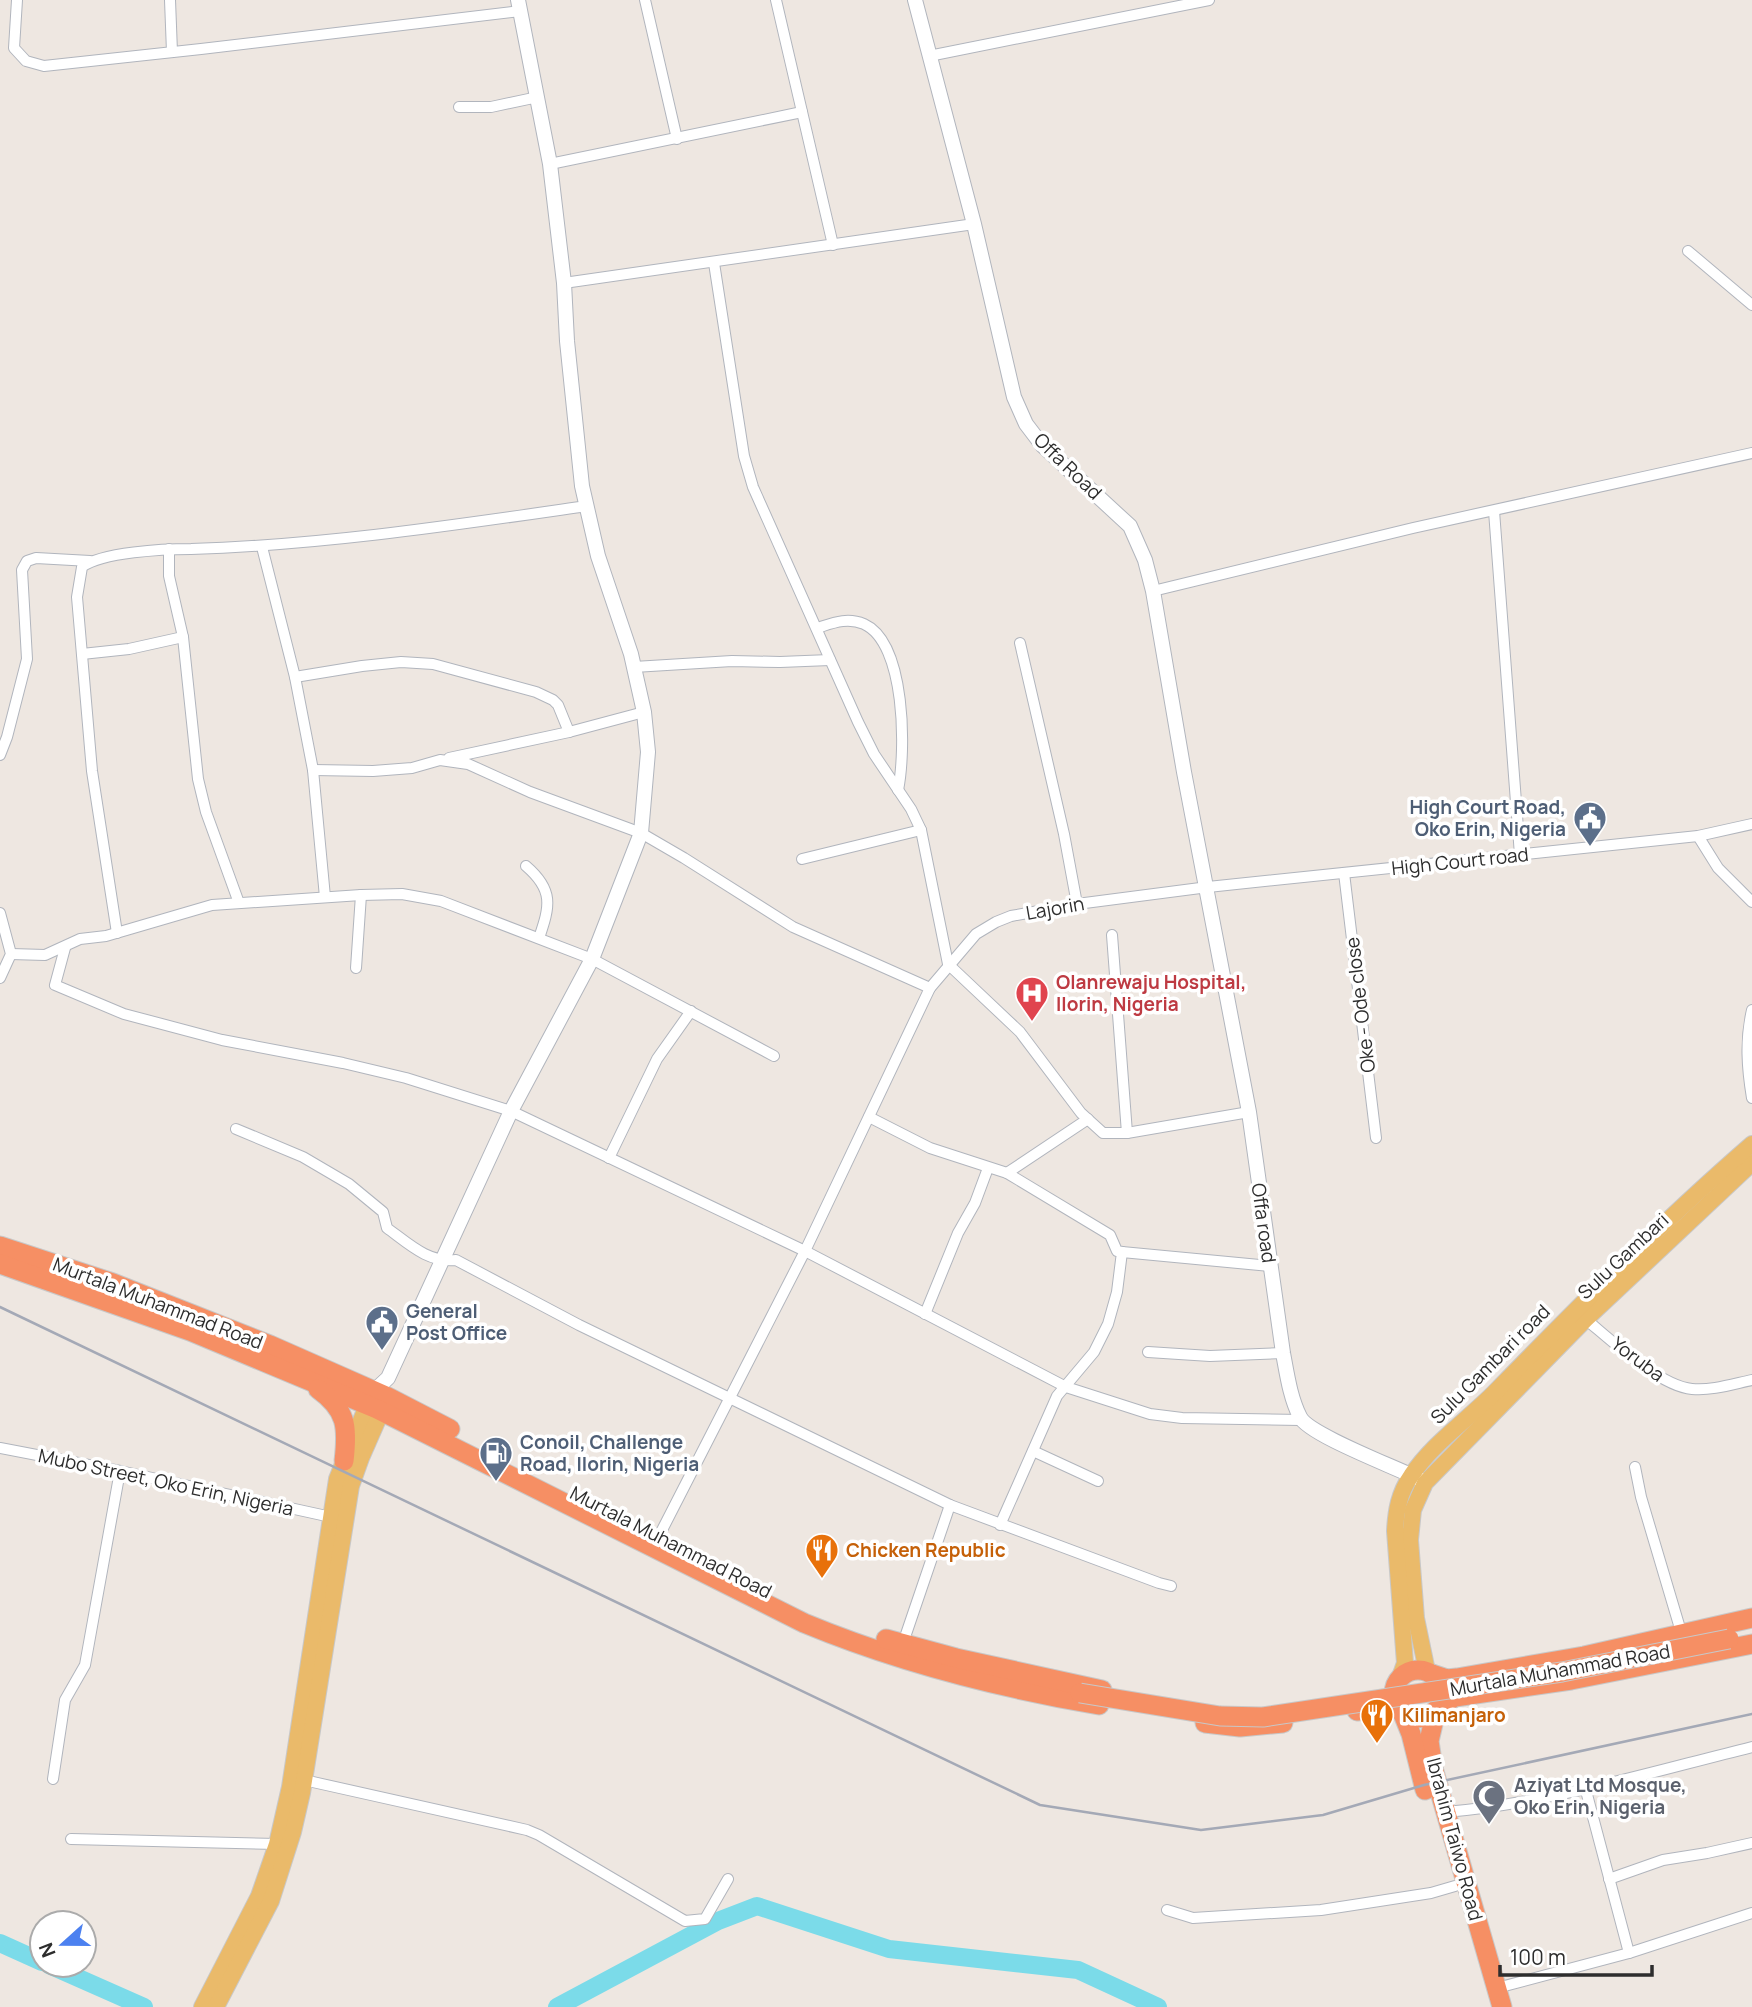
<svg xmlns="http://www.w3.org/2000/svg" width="1752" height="2007" font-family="Manrope,sans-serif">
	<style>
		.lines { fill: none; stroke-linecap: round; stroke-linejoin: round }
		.river { stroke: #7bdbe9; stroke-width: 18 }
		.street-casing { stroke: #b1b5bd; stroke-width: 12 }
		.secondary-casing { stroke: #b1b5bd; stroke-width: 16 }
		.primary-casing { stroke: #c8c8c8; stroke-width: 18 }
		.highway-casing { stroke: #c8c8c8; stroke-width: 21 }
		.street { stroke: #fff; stroke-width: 10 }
		.secondary { stroke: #fff; stroke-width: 14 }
		.primary { stroke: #eaba6a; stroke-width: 16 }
		.highway { stroke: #f68f64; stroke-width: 19 }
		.rail { stroke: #a4a9b6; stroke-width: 2.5 }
		.highway-bridge-casing { stroke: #c8c8c8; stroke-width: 21; stroke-linecap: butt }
		.highway-bridge { stroke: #f68f64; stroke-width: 19 }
		.labels { text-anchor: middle; stroke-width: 7; stroke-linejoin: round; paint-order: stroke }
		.street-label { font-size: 19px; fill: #2d2d2d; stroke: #fff }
		.service-label { font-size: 19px; font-weight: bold; fill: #4e5e75; stroke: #fff; text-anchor: start }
		.health-label { font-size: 19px; font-weight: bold; fill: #be3a42; stroke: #fff; text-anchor: start }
		.food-label { font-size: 19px; font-weight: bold; fill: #c56008; stroke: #fff; text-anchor: start }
		.worship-label { font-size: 19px; font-weight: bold; fill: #5b616d; stroke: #fff; text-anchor: start }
	</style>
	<rect width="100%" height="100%" fill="#eee7e1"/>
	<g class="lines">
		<g class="river">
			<path d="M 0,1943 L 42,1962"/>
			<path d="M 49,1965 L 144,2007"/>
			<path d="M 557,2007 L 718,1921 L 757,1906 L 889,1949 L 1078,1970 L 1158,2007"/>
		</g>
		<defs>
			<g id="street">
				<path d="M 17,0 L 14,48 L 26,61 L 44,66 L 201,49 L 520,11"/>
				<path d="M 170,0 L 172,52"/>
				<path d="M 645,0 L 677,139"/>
				<path d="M 776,0 L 833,245"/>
				<path d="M 929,56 L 1209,0"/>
				<path d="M 459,107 L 491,107 L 538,97"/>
				<path d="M 550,164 L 802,112"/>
				<path d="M 1688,251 L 1752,305"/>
				<path d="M 714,263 L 744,456 L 753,487 L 858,722 L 874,754 L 911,809 L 921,830 L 948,964 L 1020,1032 L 1081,1113 L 1103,1133 L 1127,1133 L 1249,1112"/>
				<path d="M 564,283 L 974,224"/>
				<path d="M 1494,511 L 1520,855"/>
				<path d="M 262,547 L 295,677 L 313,770 L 325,897"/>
				<path d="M 169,549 L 169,576 L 183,637 L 198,779 L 206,812 L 239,903"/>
				<path d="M 1153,591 L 1413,528 L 1752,453"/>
				<path d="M 817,628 C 833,623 847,617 864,624 C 906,643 906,751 898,790"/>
				<path d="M 1020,643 L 1064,834 L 1077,904"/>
				<path d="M 82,654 L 129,649 L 183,637"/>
				<path d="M 634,667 L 732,661 L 780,662 L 830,660"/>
				<path d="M 295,677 L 362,666 L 401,662 L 433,664 L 536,692 L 553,700 L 558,705 L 569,732"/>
				<path d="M 0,755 L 7,737 L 27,659 L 22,570 L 27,561 L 36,558 L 90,561"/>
				<path d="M 449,758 L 569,732 L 644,712"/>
				<path d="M 313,770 L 373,771 L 412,768 L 440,760 L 468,764 L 530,792 L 641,833 L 684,858 L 793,927 L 930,988 L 805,1251 L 659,1536"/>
				<path d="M 1698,836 L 1718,868 L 1752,902"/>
				<path d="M 802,859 L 921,830"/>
				<path d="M 526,866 C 554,890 550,906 539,938"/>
				<path d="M 1344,873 L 1376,1138"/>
				<path d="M 0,913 L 11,954 L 0,978"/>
				<path d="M 117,933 L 92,771 L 77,597 L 82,567 C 102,552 164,549 191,549 C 324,545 455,525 587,506"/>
				<path d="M 1112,935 L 1127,1133"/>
				<path d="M 65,948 L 55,985 L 124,1014 L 222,1040 L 343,1063 L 406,1078 L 511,1111 L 805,1251 L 1066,1387 L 1150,1414 L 1182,1418 L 1301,1420"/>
				<path d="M 11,954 L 45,955 L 80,939 L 106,936 L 212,905 L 361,895 L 402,894 L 441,901 L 592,959 L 774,1056"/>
				<path d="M 356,968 L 361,895"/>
				<path d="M 930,988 L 976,934 L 996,922 L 1011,916 L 1077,904 L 1208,887 L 1698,836 L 1752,824"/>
				<path d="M 1752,1010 C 1745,1040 1747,1068 1752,1098"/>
				<path d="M 869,1117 L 930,1148 L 1007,1173 L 1110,1235 L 1117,1251 L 1122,1252 L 1117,1292 L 1108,1324 L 1094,1352 L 1057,1396 L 1000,1525"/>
				<path d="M 236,1129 L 303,1157 L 349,1184 L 383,1212 L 387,1228 C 409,1244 428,1263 456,1260 L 579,1325 L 950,1505 L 1159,1583 L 1171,1586"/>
				<path d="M 609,1158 L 657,1059 L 691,1011"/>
				<path d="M 1007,1173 L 1088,1119"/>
				<path d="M 1122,1252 L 1270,1266"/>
				<path d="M 925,1314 L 958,1233 L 975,1203 L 988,1168"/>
				<path d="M 1583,1317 C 1610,1339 1659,1386 1692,1389 C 1711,1391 1733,1384 1752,1380"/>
				<path d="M 1148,1352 L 1210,1356 L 1283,1353"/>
				<path d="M 0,1448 L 120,1471 L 331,1517"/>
				<path d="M 1033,1451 L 1098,1481"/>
				<path d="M 1635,1467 L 1641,1497 L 1682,1635"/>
				<path d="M 903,1643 L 950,1505"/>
				<path d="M 53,1779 L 65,1700 L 85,1665 L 120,1471"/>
				<path d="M 304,1780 L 527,1830 L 539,1835 L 685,1921 L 705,1919 L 728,1879"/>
				<path d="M 1585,1787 L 1629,1953"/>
				<path d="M 1446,1812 C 1550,1803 1651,1772 1752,1747"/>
				<path d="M 71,1839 L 277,1844"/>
				<path d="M 1609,1879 L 1663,1860 L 1707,1853 L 1752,1843"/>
				<path d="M 1167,1910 L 1193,1918 L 1321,1910 L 1431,1893 L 1455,1886"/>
				<path d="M 1497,1988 L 1629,1953 L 1752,1913"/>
			</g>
			<g id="secondary">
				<path d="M 915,0 L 974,224 L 1014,397 L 1026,424 L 1042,445 L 1130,526 L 1145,560 L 1153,591 L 1184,772 L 1249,1112 L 1283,1353 C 1287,1374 1290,1397 1300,1417 C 1309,1435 1398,1468 1421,1480"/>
				<path d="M 374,1391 L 388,1378 L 511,1111 L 592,959 L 641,833 L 648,752 L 644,712 L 631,654 L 598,556 L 582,486 L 567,341 L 564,283 L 550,164 L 518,0"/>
			</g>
			<g id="primary">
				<path d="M 1427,1671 L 1416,1618 L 1410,1540 L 1413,1510 L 1425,1483 L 1586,1319 L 1752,1163"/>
				<path d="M 1400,1677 L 1405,1663 L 1395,1531 C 1396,1511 1399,1493 1411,1476 C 1432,1444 1467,1420 1494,1393 C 1578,1307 1662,1222 1752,1144"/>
				<path d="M 202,2007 L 259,1896 L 277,1844 L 290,1787 L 337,1479 L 371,1396"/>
				<path d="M 216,2007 L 271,1901 L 293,1832 L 302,1793 L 351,1486 L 361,1458 L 386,1401"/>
			</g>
			<g id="highway">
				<path d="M 0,1246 L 113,1283 L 270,1345 L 388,1397 L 450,1429"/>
				<path d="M 0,1264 L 190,1331 L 377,1409 L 804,1623 C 898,1662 1000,1688 1099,1705"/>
				<path d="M 318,1389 C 347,1410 348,1427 344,1461"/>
				<path d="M 886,1639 L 956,1658 L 1102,1690"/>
				<circle cx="1418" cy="1694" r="24"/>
				<path d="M 1432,1674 L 1447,1679 L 1457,1678 L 1584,1656 L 1752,1618"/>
				<path d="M 1439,1706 L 1455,1697 L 1571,1680 L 1752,1644"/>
				<path d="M 1357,1711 L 1379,1708 L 1399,1709"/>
				<path d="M 1436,1711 L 1429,1741 L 1433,1768 L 1502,2007"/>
				<path d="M 1403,1714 L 1411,1734 L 1425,1790"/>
				<path d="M 1205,1723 L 1240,1727 L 1283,1723"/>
			</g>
		</defs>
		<use href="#street" class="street-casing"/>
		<use href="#secondary" class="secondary-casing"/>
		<use href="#primary" class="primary-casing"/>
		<use href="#highway" class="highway-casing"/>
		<use href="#street" class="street"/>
		<use href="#secondary" class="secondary"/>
		<use href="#primary" class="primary"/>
		<use href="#highway" class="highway"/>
		<path class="rail" d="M 0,1307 L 1040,1805 L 1201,1830 L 1323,1815 L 1424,1785 L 1752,1714"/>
		<defs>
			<path id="highway-bridge" d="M 1080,1693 L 1220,1716 L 1263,1717 L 1562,1672 L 1729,1639"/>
		</defs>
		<use href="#highway-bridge" class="highway-bridge-casing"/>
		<use href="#highway-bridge" class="highway-bridge"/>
	</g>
	<defs>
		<symbol id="civic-pin" viewBox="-11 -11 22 30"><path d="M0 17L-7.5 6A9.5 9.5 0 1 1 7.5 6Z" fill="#5c6f8a" stroke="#fff"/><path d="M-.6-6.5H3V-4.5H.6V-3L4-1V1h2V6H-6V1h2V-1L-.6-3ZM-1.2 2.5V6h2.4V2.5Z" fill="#fff"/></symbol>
		<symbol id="hospital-pin" viewBox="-11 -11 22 30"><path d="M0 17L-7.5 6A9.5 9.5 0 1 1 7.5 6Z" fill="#e0444e" stroke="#fff"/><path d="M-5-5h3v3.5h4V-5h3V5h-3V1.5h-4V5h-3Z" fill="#fff"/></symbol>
		<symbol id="fuel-pin" viewBox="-11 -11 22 30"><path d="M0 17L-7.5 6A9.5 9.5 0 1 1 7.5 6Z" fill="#5c6f8a" stroke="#fff"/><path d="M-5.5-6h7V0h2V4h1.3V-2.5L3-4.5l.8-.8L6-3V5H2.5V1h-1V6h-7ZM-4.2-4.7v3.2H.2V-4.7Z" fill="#fff"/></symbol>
		<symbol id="restaurant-pin" viewBox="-11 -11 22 30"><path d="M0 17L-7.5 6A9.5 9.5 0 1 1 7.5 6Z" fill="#e8710a" stroke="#fff"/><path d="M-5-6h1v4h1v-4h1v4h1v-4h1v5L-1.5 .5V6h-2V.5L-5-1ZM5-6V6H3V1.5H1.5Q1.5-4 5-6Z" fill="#fff"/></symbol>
		<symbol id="mosque-pin" viewBox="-11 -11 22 30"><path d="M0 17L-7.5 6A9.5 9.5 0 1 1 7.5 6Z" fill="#6b7280" stroke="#fff"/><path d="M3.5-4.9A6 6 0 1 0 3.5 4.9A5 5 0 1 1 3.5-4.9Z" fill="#fff"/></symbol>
	</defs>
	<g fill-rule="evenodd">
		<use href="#civic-pin" x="1571" y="799" width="38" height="52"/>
		<use href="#hospital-pin" x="1013" y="974" width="38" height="52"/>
		<use href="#civic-pin" x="363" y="1303" width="38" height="52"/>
		<use href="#fuel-pin" x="477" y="1434" width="38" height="52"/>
		<use href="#restaurant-pin" x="803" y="1531" width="38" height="52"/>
		<use href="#restaurant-pin" x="1358" y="1696" width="38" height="52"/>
		<use href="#mosque-pin" x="1470" y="1777" width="38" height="52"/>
	</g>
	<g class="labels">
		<g class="street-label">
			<text transform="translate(1068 466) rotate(44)" y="7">Offa Road</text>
			<text transform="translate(1460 861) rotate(-6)" y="7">High Court road</text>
			<text transform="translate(1055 908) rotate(-10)" y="7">Lajorin</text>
			<text transform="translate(1360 1005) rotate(-97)" y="7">Oke - Ode close</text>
			<text transform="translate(1264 1223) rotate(82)" y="7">Offa road</text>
			<text transform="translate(1623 1256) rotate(-43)" y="7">Sulu Gambari</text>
			<text transform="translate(158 1303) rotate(21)" y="7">Murtala Muhammad Road</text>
			<text transform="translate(1638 1359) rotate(37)" y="7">Yoruba</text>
			<text transform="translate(1490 1364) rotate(-45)" y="7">Sulu Gambari road</text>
			<text transform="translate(166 1482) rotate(12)" y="7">Mubo Street, Oko Erin, Nigeria</text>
			<text transform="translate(671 1542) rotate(27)" y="7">Murtala Muhammad Road</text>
			<text transform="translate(1560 1670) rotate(-10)" y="7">Murtala Muhammad Road</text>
			<text transform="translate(1455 1839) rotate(75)" y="7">Ibrahim Taiwo Road</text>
		</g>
		<g class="service-label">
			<text x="1566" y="814" text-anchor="end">High Court Road,<tspan x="1566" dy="22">Oko Erin, Nigeria</tspan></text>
			<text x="406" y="1318">General<tspan x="406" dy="22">Post Office</tspan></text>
			<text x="520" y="1449">Conoil, Challenge<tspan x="520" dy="22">Road, Ilorin, Nigeria</tspan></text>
		</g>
		<g class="health-label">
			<text x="1056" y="989">Olanrewaju Hospital,<tspan x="1056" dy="22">Ilorin, Nigeria</tspan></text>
		</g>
		<g class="food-label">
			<text x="846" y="1557">Chicken Republic</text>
			<text x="1402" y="1722">Kilimanjaro</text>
		</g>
		<g class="worship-label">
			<text x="1514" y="1792">Aziyat Ltd Mosque,<tspan x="1514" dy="22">Oko Erin, Nigeria</tspan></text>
		</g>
	</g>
	<g transform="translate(63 1944) rotate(249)"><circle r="33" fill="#ffffff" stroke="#ababab" stroke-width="2"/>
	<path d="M0-5L12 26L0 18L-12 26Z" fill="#4c81f0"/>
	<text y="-10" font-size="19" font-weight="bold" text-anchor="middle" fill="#2d2d2d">N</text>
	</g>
	<path d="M1500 1965v10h152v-10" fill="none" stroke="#2d2d2d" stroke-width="3.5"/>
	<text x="1510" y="1965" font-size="21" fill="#2d2d2d" stroke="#ffffff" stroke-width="5" paint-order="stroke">100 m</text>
</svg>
